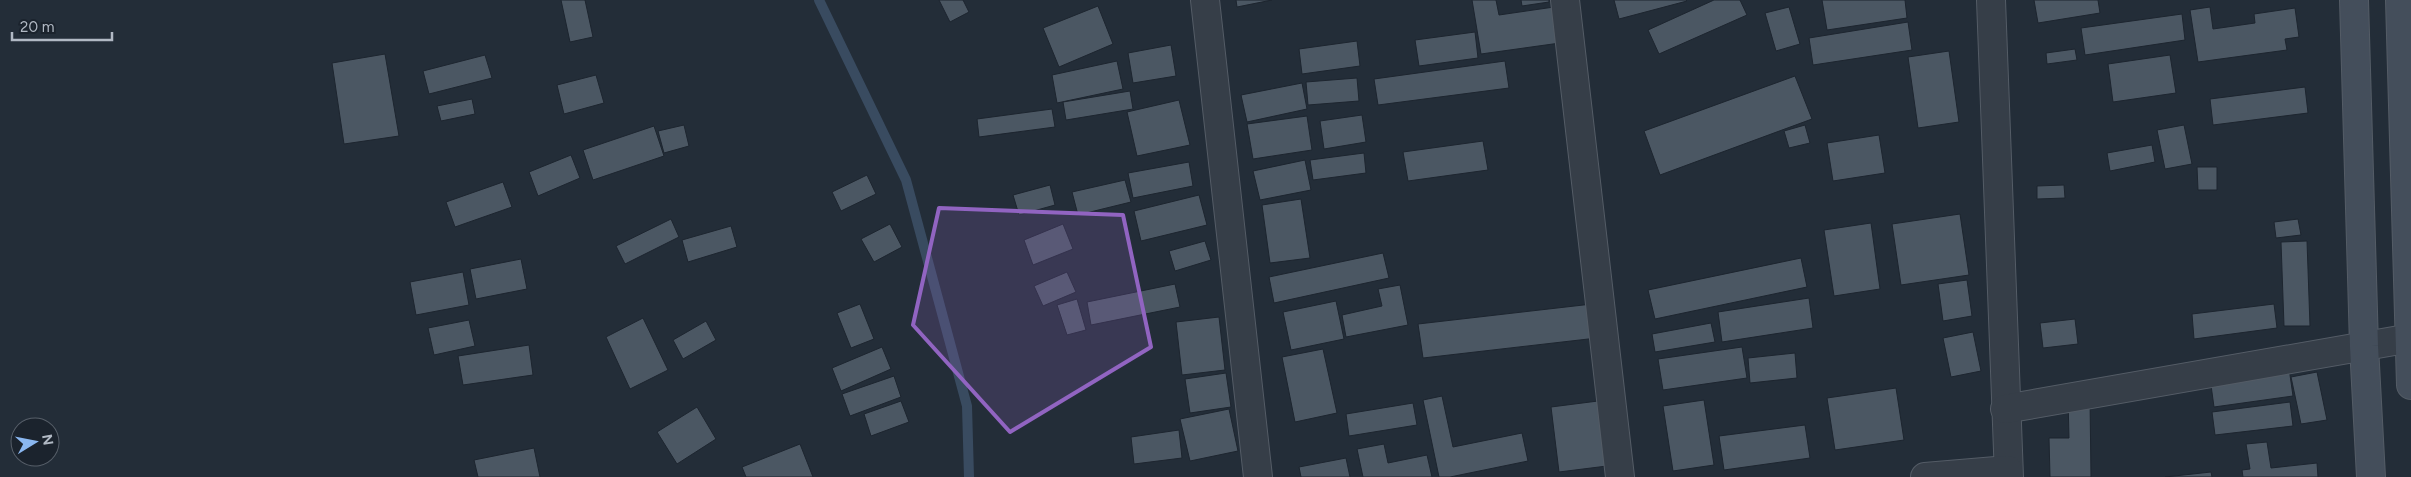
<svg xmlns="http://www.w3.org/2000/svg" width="2411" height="477" font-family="Figtree,sans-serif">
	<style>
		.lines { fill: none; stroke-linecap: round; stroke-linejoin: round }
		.stream { stroke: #394b60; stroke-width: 10 }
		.building { fill: #4b5763; stroke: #1d252f }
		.street-casing { stroke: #545c66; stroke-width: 30 }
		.secondary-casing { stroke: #545c66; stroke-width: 30 }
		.street { stroke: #363e48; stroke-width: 28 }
		.secondary { stroke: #444e5b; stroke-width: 28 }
		.marked { fill: #9164c1; fill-opacity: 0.2; stroke: #9164c1; stroke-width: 4; stroke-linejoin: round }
	</style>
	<rect width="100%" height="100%" fill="#232d38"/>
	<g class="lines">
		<path class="stream" d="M 819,0 L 906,180 L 967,406 L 969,477"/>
	</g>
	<g class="building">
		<path d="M 561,0 L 585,0 L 593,37 L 570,42 Z"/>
		<path d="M 939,0 L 963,0 L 969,12 L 950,22 Z"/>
		<path d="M 1236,0 L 1272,0 L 1237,7 Z"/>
		<path d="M 1472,0 L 1496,0 L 1499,15 L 1554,7 L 1560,43 L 1481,54 Z"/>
		<path d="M 1521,0 L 1549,0 L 1549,2 L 1522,6 Z"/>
		<path d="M 1614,0 L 1686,0 L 1687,1 L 1619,19 Z"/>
		<path d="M 1714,0 L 1740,0 L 1747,15 L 1659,54 L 1648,30 Z"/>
		<path d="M 1822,0 L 1905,0 L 1907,18 L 1827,30 Z"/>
		<path d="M 2034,0 L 2098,0 L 2100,13 L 2038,23 Z"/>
		<path d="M 1098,6 L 1113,44 L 1059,67 L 1043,28 Z"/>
		<path d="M 1789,7 L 1800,44 L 1776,51 L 1765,13 Z"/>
		<path d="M 2210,7 L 2213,29 L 2255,23 L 2254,14 L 2295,8 L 2299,37 L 2285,39 L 2287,50 L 2198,62 L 2190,10 Z"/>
		<path d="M 2182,14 L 2185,40 L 2085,55 L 2081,28 Z"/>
		<path d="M 1908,22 L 1912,50 L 1813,65 L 1809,38 Z"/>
		<path d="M 1475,32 L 1478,58 L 1419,66 L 1415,40 Z"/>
		<path d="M 1357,41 L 1360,66 L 1302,74 L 1299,49 Z"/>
		<path d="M 1171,45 L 1176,76 L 1133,83 L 1128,53 Z"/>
		<path d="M 2075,49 L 2077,60 L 2047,64 L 2046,53 Z"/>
		<path d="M 1949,51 L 1959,122 L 1918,128 L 1908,57 Z"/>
		<path d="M 385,54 L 399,136 L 344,144 L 332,63 Z"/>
		<path d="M 485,55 L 492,78 L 429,94 L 423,71 Z"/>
		<path d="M 2170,55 L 2176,93 L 2113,102 L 2108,64 Z"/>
		<path d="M 1117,61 L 1123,89 L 1057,103 L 1052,75 Z"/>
		<path d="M 1505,61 L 1509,88 L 1378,105 L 1374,79 Z"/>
		<path d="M 596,75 L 604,103 L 564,114 L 557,85 Z"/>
		<path d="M 1795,76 L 1812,119 L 1660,175 L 1644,131 Z"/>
		<path d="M 1357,78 L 1359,101 L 1308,105 L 1306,82 Z"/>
		<path d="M 1302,83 L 1307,109 L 1247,122 L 1241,95 Z"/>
		<path d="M 2305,87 L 2308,113 L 2213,125 L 2210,99 Z"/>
		<path d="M 1130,91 L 1133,109 L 1066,120 L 1063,102 Z"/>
		<path d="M 472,99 L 475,114 L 441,121 L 437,106 Z"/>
		<path d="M 1179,100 L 1190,145 L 1137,156 L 1127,112 Z"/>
		<path d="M 1052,109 L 1055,127 L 979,137 L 977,119 Z"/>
		<path d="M 1362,115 L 1366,142 L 1324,149 L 1320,121 Z"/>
		<path d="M 1307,116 L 1312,150 L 1253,159 L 1247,124 Z"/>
		<path d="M 684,125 L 689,146 L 664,153 L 658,131 Z"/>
		<path d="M 1805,125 L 1810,143 L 1789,148 L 1784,131 Z"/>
		<path d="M 2184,125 L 2192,164 L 2165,169 L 2157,130 Z"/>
		<path d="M 654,126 L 664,156 L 593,180 L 583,150 Z"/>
		<path d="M 1879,135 L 1885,173 L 1833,181 L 1827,143 Z"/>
		<path d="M 1483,141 L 1488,170 L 1408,181 L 1403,152 Z"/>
		<path d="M 2152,145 L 2155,162 L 2110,171 L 2107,153 Z"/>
		<path d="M 1364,153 L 1366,173 L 1313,180 L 1310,160 Z"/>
		<path d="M 571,155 L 580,178 L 538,196 L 529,172 Z"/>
		<path d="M 1305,160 L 1311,190 L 1260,200 L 1253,171 Z"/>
		<path d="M 1189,162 L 1193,186 L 1133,198 L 1128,173 Z"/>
		<path d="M 2197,167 L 2217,167 L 2217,190 L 2198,190 Z"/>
		<path d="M 867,175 L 876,194 L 841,211 L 832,192 Z"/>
		<path d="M 1125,180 L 1131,202 L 1078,215 L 1072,192 Z"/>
		<path d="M 503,182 L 512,207 L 455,227 L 446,202 Z"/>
		<path d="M 1050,185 L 1055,205 L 1019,215 L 1013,195 Z"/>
		<path d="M 2064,185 L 2065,198 L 2037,199 L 2037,186 Z"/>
		<path d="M 1199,195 L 1207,225 L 1141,241 L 1134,211 Z"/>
		<path d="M 1301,199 L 1310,258 L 1270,263 L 1262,205 Z"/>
		<path d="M 1960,214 L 1969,275 L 1901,285 L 1892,224 Z"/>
		<path d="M 671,219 L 679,237 L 625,264 L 616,246 Z"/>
		<path d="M 2298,219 L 2301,235 L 2276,238 L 2274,222 Z"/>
		<path d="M 1871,223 L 1880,289 L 1834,296 L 1824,230 Z"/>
		<path d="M 890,224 L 902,247 L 874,262 L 861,239 Z"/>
		<path d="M 1063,224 L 1073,249 L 1033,265 L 1024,240 Z"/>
		<path d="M 731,226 L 737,247 L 688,262 L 682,240 Z"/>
		<path d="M 1205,241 L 1211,260 L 1175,271 L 1169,251 Z"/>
		<path d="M 2307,241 L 2310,326 L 2284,326 L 2281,242 Z"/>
		<path d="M 1383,253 L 1389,278 L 1274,303 L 1269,277 Z"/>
		<path d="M 1801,258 L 1807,287 L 1655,319 L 1648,290 Z"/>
		<path d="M 521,259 L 527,289 L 476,299 L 470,269 Z"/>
		<path d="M 463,272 L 469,305 L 416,315 L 410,282 Z"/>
		<path d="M 1067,272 L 1076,292 L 1043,306 L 1034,286 Z"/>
		<path d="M 1967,280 L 1972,316 L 1943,321 L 1938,284 Z"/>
		<path d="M 1175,284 L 1180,307 L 1091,325 L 1087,302 Z"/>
		<path d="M 1400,285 L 1408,325 L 1346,337 L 1342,315 L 1382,306 L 1378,289 Z"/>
		<path d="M 1809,298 L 1813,328 L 1722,342 L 1718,312 Z"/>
		<path d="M 1077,299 L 1086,330 L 1067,335 L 1057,305 Z"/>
		<path d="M 1336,301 L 1344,339 L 1291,350 L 1283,312 Z"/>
		<path d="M 860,304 L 874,339 L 851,348 L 837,313 Z"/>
		<path d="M 1592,304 L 1597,338 L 1423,358 L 1418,324 Z"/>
		<path d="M 2274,304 L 2277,328 L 2194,339 L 2192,314 Z"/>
		<path d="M 1219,317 L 1225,370 L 1182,375 L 1176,322 Z"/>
		<path d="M 643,318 L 668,370 L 630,389 L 606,337 Z"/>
		<path d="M 2075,319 L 2078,344 L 2043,348 L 2040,323 Z"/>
		<path d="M 469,320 L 475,346 L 434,355 L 428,328 Z"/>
		<path d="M 706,321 L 716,340 L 683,359 L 673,340 Z"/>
		<path d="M 1711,323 L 1715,342 L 1655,352 L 1652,334 Z"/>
		<path d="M 1973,332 L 1981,371 L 1951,377 L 1943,338 Z"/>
		<path d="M 529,345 L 533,375 L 463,385 L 458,356 Z"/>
		<path d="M 882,347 L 891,369 L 841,391 L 832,368 Z"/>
		<path d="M 1742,347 L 1747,378 L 1663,390 L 1658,359 Z"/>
		<path d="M 1323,349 L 1337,413 L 1295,422 L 1282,357 Z"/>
		<path d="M 1795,353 L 1797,378 L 1750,383 L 1748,358 Z"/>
		<path d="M 2289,368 L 2293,396 L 2214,407 L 2210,378 Z"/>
		<path d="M 2317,372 L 2327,420 L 2301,424 L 2291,377 Z"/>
		<path d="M 1226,373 L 1231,407 L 1190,413 L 1185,379 Z"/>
		<path d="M 894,376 L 901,397 L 850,416 L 842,394 Z"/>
		<path d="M 1896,388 L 1904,440 L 1835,450 L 1827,398 Z"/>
		<path d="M 1442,396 L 1453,447 L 1522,433 L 1528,461 L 1450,477 L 1439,477 L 1423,400 Z"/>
		<path d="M 2068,398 L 2090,398 L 2091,477 L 2050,477 L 2049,438 L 2069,438 Z"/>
		<path d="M 1704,400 L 1714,465 L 1673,471 L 1663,406 Z"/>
		<path d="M 901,401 L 909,422 L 871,436 L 864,414 Z"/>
		<path d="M 1598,401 L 1607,466 L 1559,472 L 1551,407 Z"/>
		<path d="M 2290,402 L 2293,426 L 2215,435 L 2212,412 Z"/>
		<path d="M 1413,403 L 1417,425 L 1349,436 L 1346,414 Z"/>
		<path d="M 697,407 L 716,439 L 677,464 L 657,432 Z"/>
		<path d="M 1229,409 L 1238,451 L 1190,461 L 1180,419 Z"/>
		<path d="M 1805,425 L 1810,458 L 1724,470 L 1719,436 Z"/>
		<path d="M 1179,430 L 1182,458 L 1134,464 L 1131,437 Z"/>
		<path d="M 2267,442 L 2271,468 L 2317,463 L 2318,477 L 2243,477 L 2242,470 L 2250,469 L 2246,444 Z"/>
		<path d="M 800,444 L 813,477 L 746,477 L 742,467 Z"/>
		<path d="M 1384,444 L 1388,463 L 1427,455 L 1432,477 L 1363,477 L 1357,449 Z"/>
		<path d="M 534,448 L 540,477 L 478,477 L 474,460 Z"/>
		<path d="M 1346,458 L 1350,477 L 1301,477 L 1299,467 Z"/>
		<path d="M 2211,472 L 2212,477 L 2165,477 Z"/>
	</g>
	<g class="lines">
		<defs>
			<g id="street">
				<path d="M 1205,0 L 1258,477"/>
				<path d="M 1565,0 L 1620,477"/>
				<path d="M 1991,0 L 2009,477"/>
				<path d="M 2005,409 L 2411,338"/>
				<path d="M 1925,477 L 2008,470"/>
			</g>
			<g id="secondary">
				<path d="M 2354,0 L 2364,346 L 2371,477"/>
				<path d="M 2400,0 L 2411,385"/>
			</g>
		</defs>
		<use href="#street" class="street-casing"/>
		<use href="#secondary" class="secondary-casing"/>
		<use href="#street" class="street"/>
		<use href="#secondary" class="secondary"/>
	</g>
	<path class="marked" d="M 939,208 L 1123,215 L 1151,347 L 1010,432 L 913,325 Z"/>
	<g transform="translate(35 442) rotate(80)"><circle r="24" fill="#1b232d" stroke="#575f69"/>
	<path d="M0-4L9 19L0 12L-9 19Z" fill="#8ab7f0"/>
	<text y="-8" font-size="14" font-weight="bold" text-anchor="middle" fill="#b1b9c4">N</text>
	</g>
	<path d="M12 32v8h100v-8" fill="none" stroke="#b1b9c4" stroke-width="2.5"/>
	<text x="20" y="32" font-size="15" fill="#b1b9c4" stroke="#1b232d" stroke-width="4" paint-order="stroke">20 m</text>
</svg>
